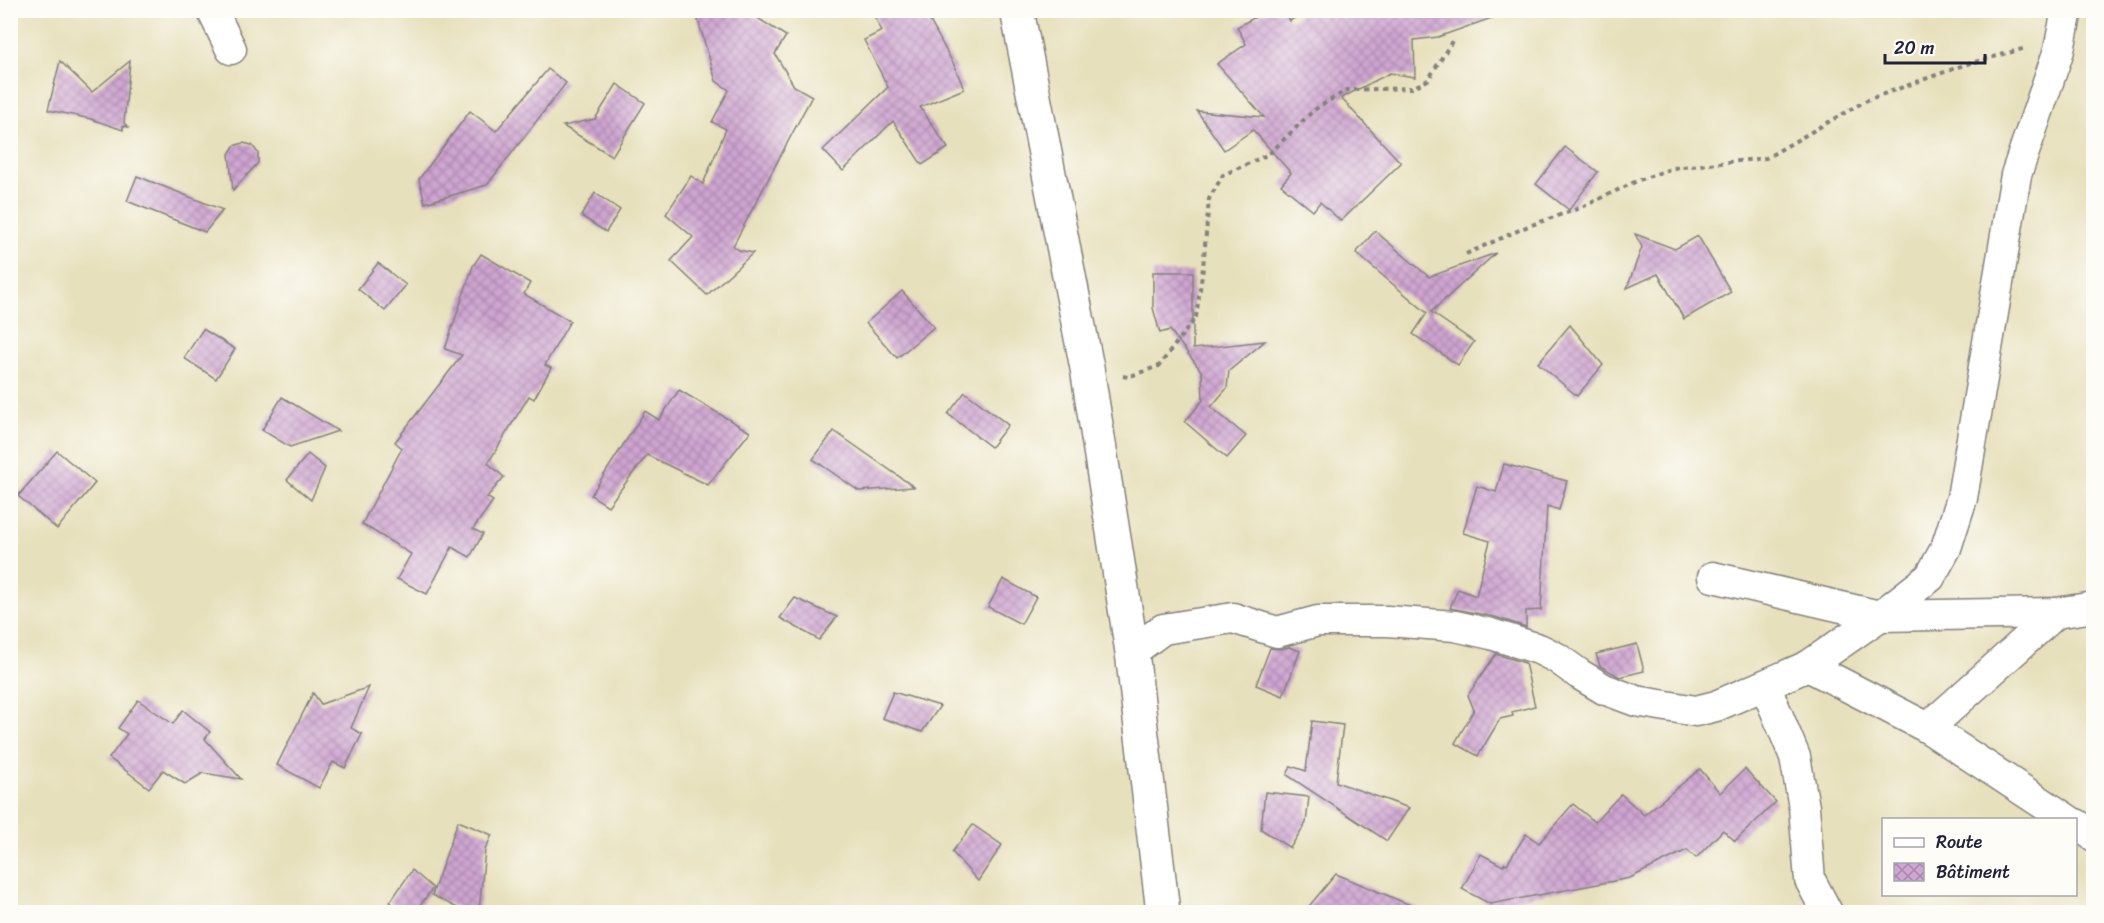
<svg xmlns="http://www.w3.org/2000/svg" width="2104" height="923" font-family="Sriracha,sans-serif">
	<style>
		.building { fill: url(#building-cross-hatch) }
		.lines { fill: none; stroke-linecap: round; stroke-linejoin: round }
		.street-casing { stroke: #84817c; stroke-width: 33 }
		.secondary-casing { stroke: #84817c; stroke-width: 36 }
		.path { stroke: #84817c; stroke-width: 4; stroke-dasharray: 4.5 4.5; stroke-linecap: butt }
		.street { stroke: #fff; stroke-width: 30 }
		.secondary { stroke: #fff; stroke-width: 33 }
	</style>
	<defs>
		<pattern id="building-cross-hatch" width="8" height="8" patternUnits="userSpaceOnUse" patternTransform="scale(1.5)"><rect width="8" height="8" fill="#cfa5d1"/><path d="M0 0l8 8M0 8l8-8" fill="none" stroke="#a886ab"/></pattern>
	</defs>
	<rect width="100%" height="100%" fill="#fdfcf7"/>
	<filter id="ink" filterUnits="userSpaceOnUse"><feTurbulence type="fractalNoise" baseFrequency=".0167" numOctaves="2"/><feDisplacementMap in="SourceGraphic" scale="12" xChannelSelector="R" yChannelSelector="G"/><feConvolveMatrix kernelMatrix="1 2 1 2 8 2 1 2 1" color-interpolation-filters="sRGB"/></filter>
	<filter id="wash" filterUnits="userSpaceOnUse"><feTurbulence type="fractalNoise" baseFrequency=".008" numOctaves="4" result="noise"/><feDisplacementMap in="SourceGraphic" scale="24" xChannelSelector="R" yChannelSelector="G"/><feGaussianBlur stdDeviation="1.35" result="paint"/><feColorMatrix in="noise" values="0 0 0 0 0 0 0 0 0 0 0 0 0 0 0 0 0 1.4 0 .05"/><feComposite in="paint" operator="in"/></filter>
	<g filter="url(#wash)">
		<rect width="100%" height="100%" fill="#e7e0bc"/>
		<g id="blocks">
			<g class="building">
				<path d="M 695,10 L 745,10 L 786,36 L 775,54 L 794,86 L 812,96 L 733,246 L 739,250 L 753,253 L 707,295 L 671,261 L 693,237 L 666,214 L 691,176 L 703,184 L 726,129 L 712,122 L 729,90 L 716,81 Z"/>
				<path d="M 871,10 L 924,10 L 954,65 L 964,89 L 920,107 L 948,148 L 922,165 L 893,121 L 843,171 L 823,150 L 888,87 L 864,40 L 882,31 Z"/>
				<path d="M 1268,10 L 1284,10 L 1290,21 L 1307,10 L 1503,10 L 1503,14 L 1438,37 L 1414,40 L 1415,77 L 1390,73 L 1341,98 L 1401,163 L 1341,221 L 1320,202 L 1313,211 L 1281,185 L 1291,173 L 1253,130 L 1224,150 L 1197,111 L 1264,117 L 1217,64 L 1246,44 L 1237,27 Z"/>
				<path d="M 60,61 L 92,92 L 130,61 L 124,123 L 128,127 L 123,126 L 123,130 L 91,119 L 48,110 Z"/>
				<path d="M 548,69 L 566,83 L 487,185 L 425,203 L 419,179 L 470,111 L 496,131 Z"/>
				<path d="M 617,84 L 645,103 L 612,156 L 563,126 L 595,119 Z"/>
				<path d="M 243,143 L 252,145 L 258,153 L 258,163 L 233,190 L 229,154 L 234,146 Z"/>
				<path d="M 1565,147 L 1598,172 L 1569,210 L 1536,184 Z"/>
				<path d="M 137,176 L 223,210 L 205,232 L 127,201 Z"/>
				<path d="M 595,193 L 620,210 L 606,232 L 581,216 Z"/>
				<path d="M 1375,231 L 1429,277 L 1496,253 L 1431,312 L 1474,342 L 1458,365 L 1413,334 L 1427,313 L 1356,253 Z"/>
				<path d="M 1635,234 L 1675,249 L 1698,236 L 1731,292 L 1684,319 L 1658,274 L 1627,288 L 1642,247 Z"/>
				<path d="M 481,254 L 530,283 L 524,294 L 570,321 L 545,365 L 551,368 L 534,399 L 529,396 L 488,463 L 504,477 L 487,497 L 493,501 L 473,529 L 483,534 L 470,557 L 452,547 L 427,594 L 397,579 L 411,554 L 362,524 L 402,448 L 395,442 L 462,355 L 445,349 L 473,266 Z"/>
				<path d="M 378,263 L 406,285 L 385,311 L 358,289 Z"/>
				<path d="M 1153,272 L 1193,272 L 1193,349 L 1265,341 L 1229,371 L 1227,388 L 1211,407 L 1246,436 L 1227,458 L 1185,422 L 1203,400 L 1202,372 L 1170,330 L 1160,333 L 1153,308 Z"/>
				<path d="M 902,291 L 934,327 L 897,358 L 866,323 Z"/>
				<path d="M 1570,325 L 1603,365 L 1577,396 L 1538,363 Z"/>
				<path d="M 203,329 L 235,349 L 216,379 L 184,358 Z"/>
				<path d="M 679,390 L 750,432 L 708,485 L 647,455 L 608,506 L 591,495 L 645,411 L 659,420 Z"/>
				<path d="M 965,392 L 1008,425 L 991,447 L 948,414 Z"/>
				<path d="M 282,397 L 338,431 L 290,447 L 262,430 Z"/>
				<path d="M 834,431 L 914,487 L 859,491 L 813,459 Z"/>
				<path d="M 57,451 L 95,483 L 57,529 L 18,496 Z"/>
				<path d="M 308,454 L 325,468 L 311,500 L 287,480 Z"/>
				<path d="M 1504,464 L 1567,481 L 1559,510 L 1547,506 L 1541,610 L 1526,611 L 1526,627 L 1495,617 L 1450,608 L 1458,589 L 1476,596 L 1490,541 L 1463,533 L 1477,486 L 1496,492 Z"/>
				<path d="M 1003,579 L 1036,597 L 1021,624 L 988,607 Z"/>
				<path d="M 795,598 L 837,617 L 819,640 L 780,618 Z"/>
				<path d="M 1637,644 L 1644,671 L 1620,677 L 1600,666 L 1596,654 Z"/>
				<path d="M 1289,647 L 1300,651 L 1283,696 L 1256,685 L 1270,648 L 1281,649 Z"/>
				<path d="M 1496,654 L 1525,663 L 1535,706 L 1512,712 L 1513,716 L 1500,719 L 1478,756 L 1455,743 L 1474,710 L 1468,695 Z"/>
				<path d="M 369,687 L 351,728 L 362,734 L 345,768 L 333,762 L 319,788 L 277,765 L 313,693 L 321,704 Z"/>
				<path d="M 893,692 L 940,706 L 922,732 L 882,718 Z"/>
				<path d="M 138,700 L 173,724 L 183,710 L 210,732 L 205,739 L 241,779 L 203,773 L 185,784 L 163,770 L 149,788 L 109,758 L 127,734 L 118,728 Z"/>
				<path d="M 1312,721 L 1343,725 L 1336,782 L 1409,808 L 1387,841 L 1287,775 L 1291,766 L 1306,771 Z"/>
				<path d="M 1700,769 L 1720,793 L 1745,769 L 1776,802 L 1735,841 L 1723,830 L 1696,858 L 1687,850 L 1630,878 L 1490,904 L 1462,889 L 1481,854 L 1503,866 L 1505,863 L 1507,864 L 1526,834 L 1539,843 L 1573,804 L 1595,822 L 1621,794 L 1644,815 Z"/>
				<path d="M 1265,792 L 1309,797 L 1306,823 L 1290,848 L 1261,829 Z"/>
				<path d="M 458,821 L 492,835 L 485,850 L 479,912 L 465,912 L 432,895 Z"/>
				<path d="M 973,825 L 1002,845 L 978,881 L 952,852 Z"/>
				<path d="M 412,870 L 433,888 L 415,912 L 402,912 L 390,902 Z"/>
				<path d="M 1336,874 L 1427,912 L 1304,912 Z"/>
			</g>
		</g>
	</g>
	<g filter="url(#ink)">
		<use href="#blocks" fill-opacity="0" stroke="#84817c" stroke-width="1.5"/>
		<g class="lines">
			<defs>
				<g id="street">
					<path d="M 212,10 L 231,49"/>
					<path d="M 1713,577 L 1880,616 L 2056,613 L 2094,607"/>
					<path d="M 1132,652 L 1163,629 L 1233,618 L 1277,632 L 1318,621 L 1387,621 L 1455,626 L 1491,634 L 1539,649 L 1557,658 L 1579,674 L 1604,689 L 1636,701 L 1696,711 L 1716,706 L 1808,666 L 1880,616 L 1930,577 L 1946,548 L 1962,498 L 2016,175 L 2059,50 L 2067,10"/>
					<path d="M 1808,666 L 1928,728 L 2068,820"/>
					<path d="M 1765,685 L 1795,757 L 1804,807 L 1810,880 L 1827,912"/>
					<path d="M 1928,728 L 2056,613"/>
					<path d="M 2076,824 L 2094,836"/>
				</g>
				<path id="secondary" d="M 1017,10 L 1087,368 L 1132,652 L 1163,912"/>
			</defs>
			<use href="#street" class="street-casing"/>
			<use href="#secondary" class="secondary-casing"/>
			<g class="path">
				<path d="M 1466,254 L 1526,227 L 1580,208 L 1639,180 L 1673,168 L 1766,158 L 1867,100 L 1964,65 L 2026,48"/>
				<path d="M 1123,376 L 1128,377 L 1159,366 L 1196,317 L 1203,268 L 1209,199 L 1223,175 L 1269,154 L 1314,110 L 1347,90 L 1412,88 L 1428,80 L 1454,38"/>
			</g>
			<use href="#street" class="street"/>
			<use href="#secondary" class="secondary"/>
		</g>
	</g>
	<rect width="2104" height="923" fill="none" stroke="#fdfcf7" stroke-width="36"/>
	<rect x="1882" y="818" width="195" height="78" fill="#fdfcf7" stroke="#a5a5ac" stroke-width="1.5"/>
	<rect x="1894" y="838" width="30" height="9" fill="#ffffff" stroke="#a5a5ac" stroke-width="1.5"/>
	<text x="1936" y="848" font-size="18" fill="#22223b">Route</text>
	<rect x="1894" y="863" width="30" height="18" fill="url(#building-cross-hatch)" stroke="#a5a5ac" stroke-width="1.5"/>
	<text x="1936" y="878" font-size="18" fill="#22223b">Bâtiment</text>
	<path d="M1885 54v9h100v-9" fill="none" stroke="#22223b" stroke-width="3"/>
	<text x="1894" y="54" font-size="18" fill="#22223b" stroke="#fdfcf7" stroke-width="4.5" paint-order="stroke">20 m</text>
</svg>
